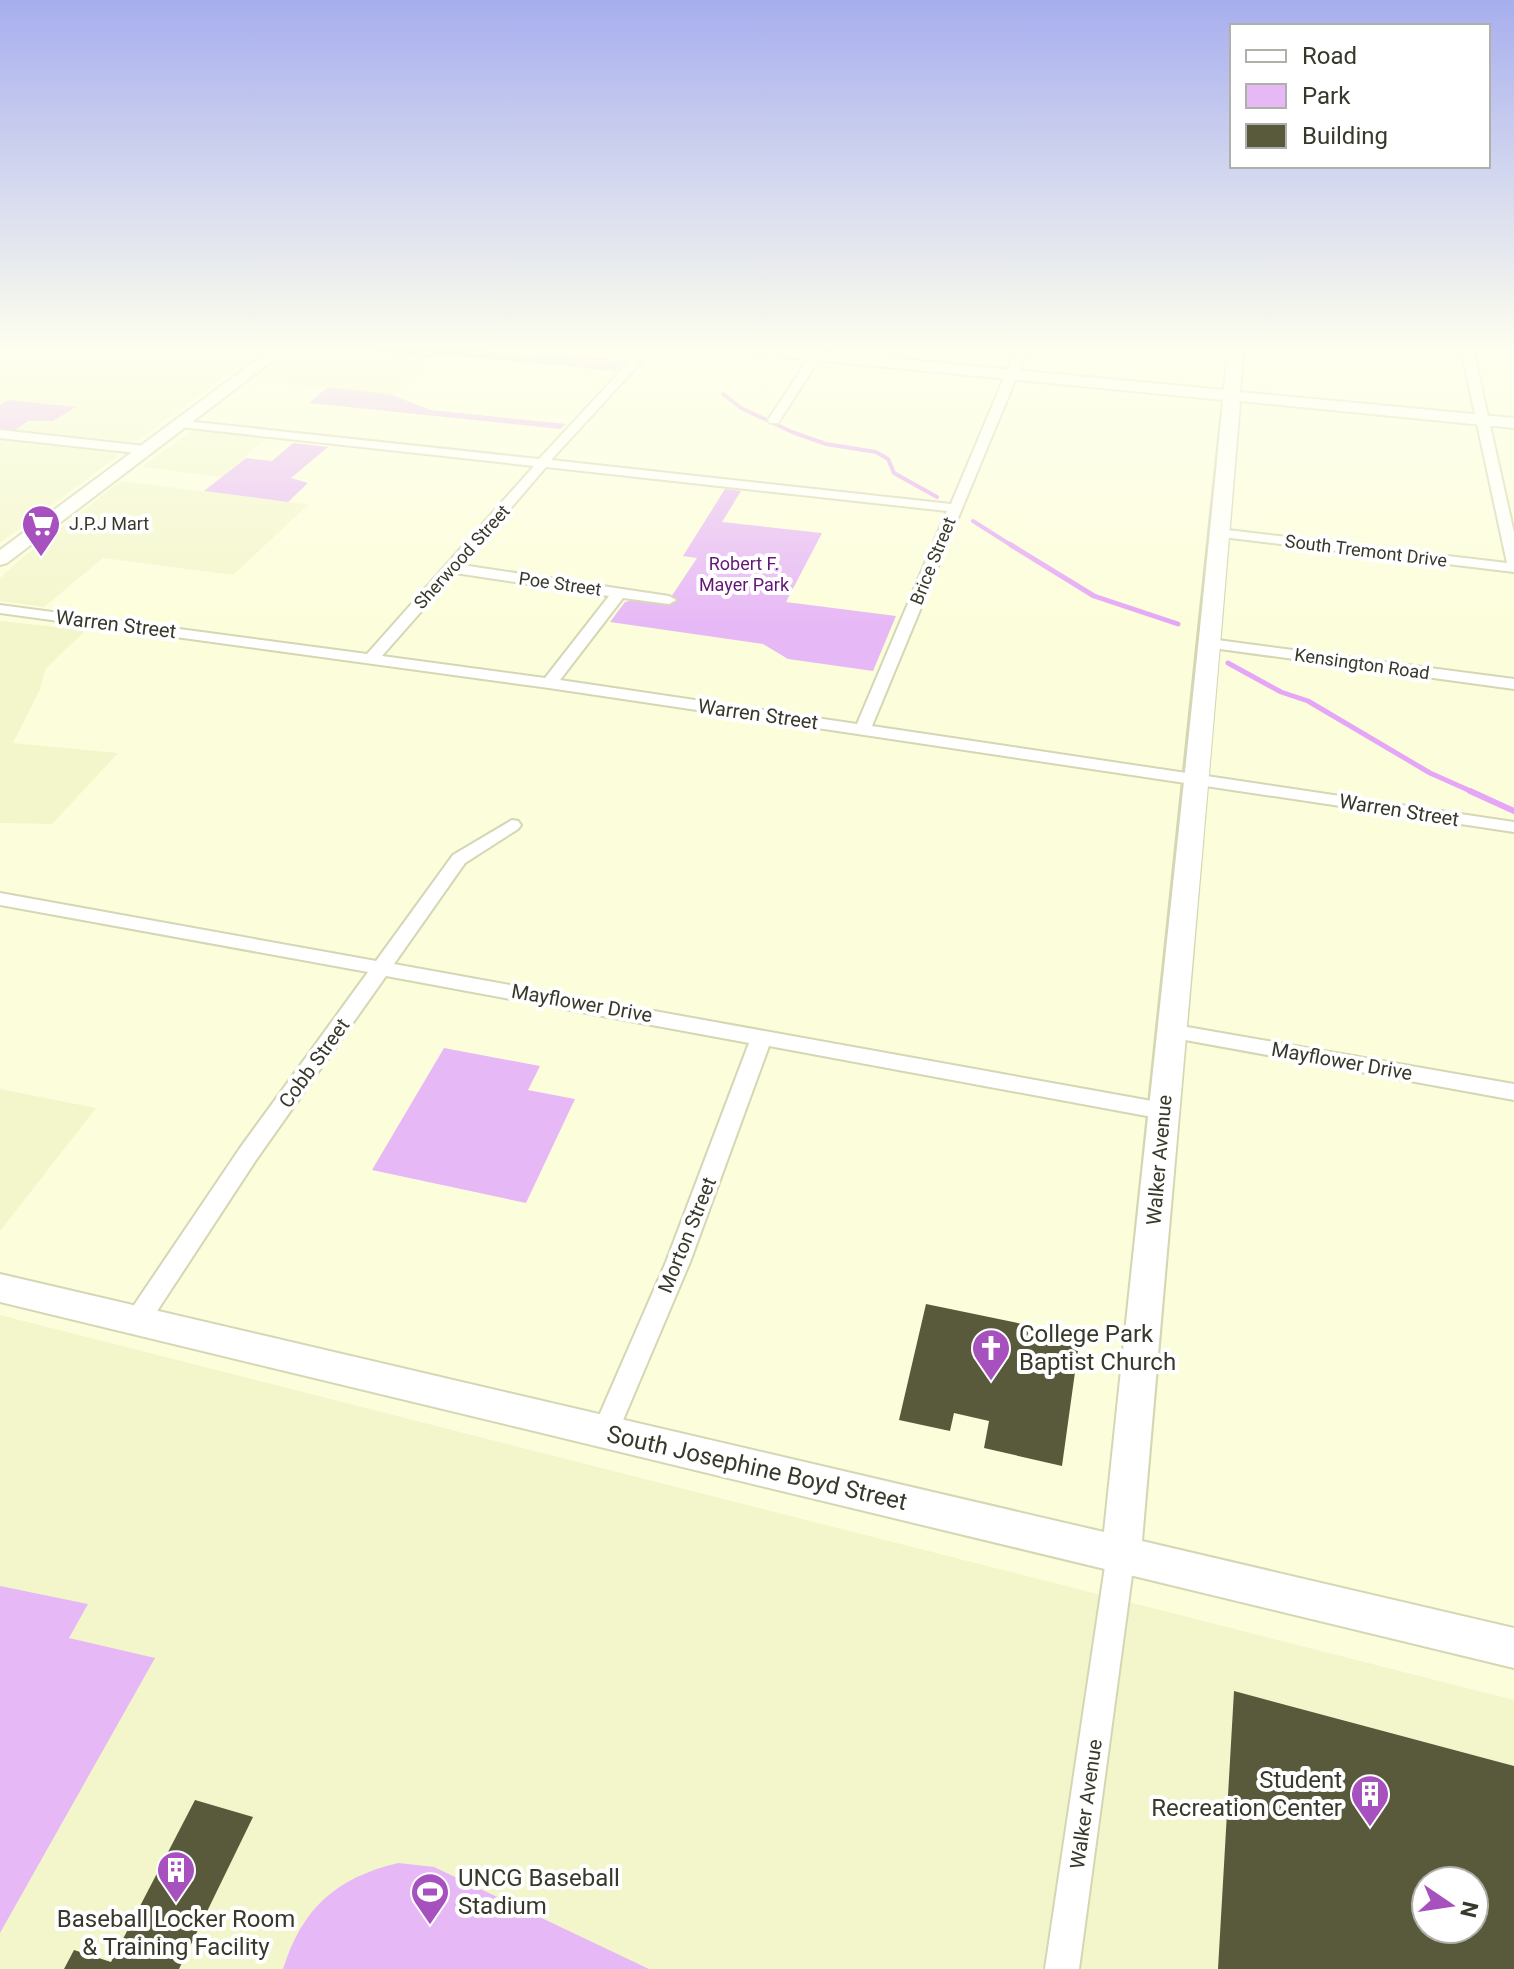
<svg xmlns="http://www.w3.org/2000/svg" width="1514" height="1969" font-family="Roboto,sans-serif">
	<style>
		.built { fill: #f3f6cb; fill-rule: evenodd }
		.green { fill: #e7b8f6 }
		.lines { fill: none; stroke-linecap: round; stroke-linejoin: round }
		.stream-far2 { stroke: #e5a6f7; stroke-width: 4 }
		.stream-far1 { stroke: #e5a6f7; stroke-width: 5 }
		.stream { stroke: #e5a6f7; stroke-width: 6 }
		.building { fill: #595a3c; fill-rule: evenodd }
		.street-casing { stroke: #d4d6b4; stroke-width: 4 }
		.secondary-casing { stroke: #d4d6b4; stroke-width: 4 }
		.street { fill: #fff; fill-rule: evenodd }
		.secondary { fill: #fff; fill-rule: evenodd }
		.labels { text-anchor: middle; stroke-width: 8; stroke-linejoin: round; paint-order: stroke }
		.far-poi-label { font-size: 18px; fill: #38392b; stroke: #fff; text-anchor: start }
		.far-street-label { font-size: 18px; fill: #38392b; stroke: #fff }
		.far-park-label { font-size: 18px; fill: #621676; stroke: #fff }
		.street-label { font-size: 20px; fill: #38392b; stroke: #fff }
		.near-poi-label { font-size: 24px; fill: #38392b; stroke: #fff; text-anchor: start }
		.near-street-label { font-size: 24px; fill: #38392b; stroke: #fff }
	</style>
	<rect width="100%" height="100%" fill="#fcfedb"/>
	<g class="built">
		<path d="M 0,349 L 263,349 L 138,440 L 129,442 L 15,430 L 28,421 L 53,421 L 74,407 L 8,400 L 0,405 Z"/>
		<path d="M 338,349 L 357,349 L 431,358 L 393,395 L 254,380 L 287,355 L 325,358 Z"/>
		<path d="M 194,429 L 266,438 L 223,477 L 142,467 Z"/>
		<path d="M 0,440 L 114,453 L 118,456 L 0,543 Z"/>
		<path d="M 121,481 L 288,502 L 309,504 L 233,575 L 103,558 L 44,607 L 0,601 L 0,578 L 16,563 Z"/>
		<path d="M 0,621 L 86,630 L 46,668 L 40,689 L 13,743 L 118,753 L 52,824 L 0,823 Z"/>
		<path d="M 0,1089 L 96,1108 L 0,1231 Z"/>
		<path d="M 0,1315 L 1514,1700 L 1514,1969 L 0,1969 ZM 1426,1881 L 1474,1881 L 1474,1929 L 1426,1929 Z"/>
	</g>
	<g class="green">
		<path d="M 357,349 L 462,349 L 530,356 L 550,353 L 625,361 L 615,371 L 436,354 L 431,358 Z"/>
		<path d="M 328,387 L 393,395 L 430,410 L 566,424 L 560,429 L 309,403 Z"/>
		<path d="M 8,400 L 76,407 L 53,421 L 28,421 L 15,430 L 0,429 L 0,405 Z"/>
		<path d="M 293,443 L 328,447 L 291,478 L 308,483 L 288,502 L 204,491 L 246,458 L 272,461 Z"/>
		<path d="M 725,489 L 741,491 L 722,522 L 822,533 L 786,602 L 896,616 L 873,671 L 788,659 L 763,644 L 610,622 L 625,602 L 638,599 L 667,603 L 697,558 L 683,556 Z"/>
		<path d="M 444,1048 L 540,1066 L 528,1090 L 575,1099 L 526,1203 L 372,1170 Z"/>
		<path d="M 0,1586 L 88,1604 L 69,1638 L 155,1658 L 0,1933 Z"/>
		<path d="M 398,1863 L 434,1867 L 649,1969 L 283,1969 C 302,1908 336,1878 398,1863 Z"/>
	</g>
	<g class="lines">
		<g class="stream-far2">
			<path d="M 723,394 L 741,408 L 792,432 L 826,444 L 876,452 L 888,459 L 894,473 L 937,497"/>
			<path d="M 973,521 L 1014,547"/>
		</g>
		<g class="stream-far1">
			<path d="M 1011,545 L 1094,596 L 1178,624"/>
			<path d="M 1228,663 L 1281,692 L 1308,701 L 1430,773 L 1475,793"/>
		</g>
		<path class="stream" d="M 1470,791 L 1514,811"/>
	</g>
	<g class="building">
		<path d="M 926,1304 L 1080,1336 L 1062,1466 L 984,1448 L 989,1421 L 954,1413 L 950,1431 L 899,1420 Z"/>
		<path d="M 1234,1691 L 1514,1766 L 1514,1969 L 1218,1969 ZM 1426,1881 L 1474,1881 L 1474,1929 L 1426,1929 Z"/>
		<path d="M 195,1800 L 253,1817 L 179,1969 L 64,1969 L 74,1950 L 111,1962 Z"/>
	</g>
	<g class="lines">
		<defs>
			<g id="street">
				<path d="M 641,349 L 653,349 L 551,460 L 951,504 L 1016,349 L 1028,349 L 872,726 L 1514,822 L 1514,832 L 549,688 L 0,613 L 0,605 L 367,654 L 534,466 L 180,427 L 174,423 L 176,420 L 539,459 ZM 546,467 L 947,511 L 857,724 L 560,680 L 623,598 L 669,604 L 676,600 L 669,596 L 462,565 ZM 455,573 L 609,596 L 545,678 L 382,656 Z"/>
				<path d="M 1461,349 L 1473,349 L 1514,533 L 1514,572 L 1214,536 L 1214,530 L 1219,529 L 1507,563 Z"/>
				<path d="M 812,353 L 822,355 L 778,423 L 770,423 L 768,420 Z"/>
				<path d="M 0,430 L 145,446 L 151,450 L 145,454 L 0,438 Z"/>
				<path d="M 1210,639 L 1514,679 L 1514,689 L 1205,647 L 1205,641 Z"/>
				<path d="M 512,820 L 518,821 L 521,825 L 518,829 L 465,863 L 394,964 L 1163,1103 L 1171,1105 L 1174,1111 L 1171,1117 L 1163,1119 L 769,1046 L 690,1262 L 618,1432 L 614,1440 L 605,1443 L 596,1440 L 592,1432 L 666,1262 L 749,1043 L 386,976 L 256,1160 L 146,1328 L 137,1331 L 128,1328 L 125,1321 L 128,1314 L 240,1148 L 368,972 L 0,905 L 0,893 L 376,961 L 453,855 Z"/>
				<path d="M 1170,1024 L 1514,1084 L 1514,1100 L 1163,1036 L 1160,1031 Z"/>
				<path d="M 1121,1540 L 1131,1544 L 1135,1553 L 1079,1969 L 1045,1969 L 1107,1553 L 1111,1544 Z"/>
			</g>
			<g id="secondary">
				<path d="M 271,349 L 288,349 L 7,563 L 0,565 L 0,550 Z"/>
				<path d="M 745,349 L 795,349 L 1224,390 L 1228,349 L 1243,349 L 1240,392 L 1514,418 L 1514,428 L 1240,401 C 1210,782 1174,1161 1142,1541 L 1514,1628 L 1514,1668 L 0,1302 L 0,1274 L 1104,1532 C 1143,1155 1186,778 1223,400 L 752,354 Z"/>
			</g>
		</defs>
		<use href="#street" class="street-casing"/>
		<use href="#secondary" class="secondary-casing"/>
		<use href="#street" class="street"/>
		<use href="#secondary" class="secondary"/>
	</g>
	<linearGradient id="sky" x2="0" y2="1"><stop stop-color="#a7aeee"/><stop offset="0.56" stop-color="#feffef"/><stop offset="1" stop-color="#feffef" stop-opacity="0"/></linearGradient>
	<rect width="1514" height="624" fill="url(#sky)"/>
	<defs>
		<symbol id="supermarket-pin" viewBox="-11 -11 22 30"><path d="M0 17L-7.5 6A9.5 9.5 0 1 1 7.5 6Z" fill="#a751bf" stroke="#fff"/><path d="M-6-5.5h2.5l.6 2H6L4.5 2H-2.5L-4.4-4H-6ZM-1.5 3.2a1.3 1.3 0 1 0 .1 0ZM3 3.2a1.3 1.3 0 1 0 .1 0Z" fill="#fff"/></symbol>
		<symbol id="church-pin" viewBox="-11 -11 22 30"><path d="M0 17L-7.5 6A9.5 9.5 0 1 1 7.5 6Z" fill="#a751bf" stroke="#fff"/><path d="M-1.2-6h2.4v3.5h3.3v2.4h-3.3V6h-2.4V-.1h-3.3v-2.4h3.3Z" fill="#fff"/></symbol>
		<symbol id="building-pin" viewBox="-11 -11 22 30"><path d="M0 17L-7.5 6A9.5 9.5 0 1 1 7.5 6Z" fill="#a751bf" stroke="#fff"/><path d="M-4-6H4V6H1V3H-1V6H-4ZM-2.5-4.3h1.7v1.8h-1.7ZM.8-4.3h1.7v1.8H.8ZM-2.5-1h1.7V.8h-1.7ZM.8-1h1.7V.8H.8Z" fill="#fff"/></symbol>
		<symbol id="stadium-pin" viewBox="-11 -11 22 30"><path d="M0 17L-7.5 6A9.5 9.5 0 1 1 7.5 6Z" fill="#a751bf" stroke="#fff"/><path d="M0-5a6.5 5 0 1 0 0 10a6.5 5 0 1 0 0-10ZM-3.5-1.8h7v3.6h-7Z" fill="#fff"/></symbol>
	</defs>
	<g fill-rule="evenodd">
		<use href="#supermarket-pin" x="19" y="502" width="44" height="60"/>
		<use href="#church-pin" x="969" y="1326" width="44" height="60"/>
		<use href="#building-pin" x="1348" y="1772" width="44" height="60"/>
		<use href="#building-pin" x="154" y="1848" width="44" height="60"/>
		<use href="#stadium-pin" x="408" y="1870" width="44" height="60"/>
	</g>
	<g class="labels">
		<g class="far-poi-label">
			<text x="69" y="530">J.P.J Mart</text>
		</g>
		<g class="far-street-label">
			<text transform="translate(1366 551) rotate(7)" y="6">South Tremont Drive</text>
			<text transform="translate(462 557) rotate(-48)" y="6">Sherwood Street</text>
			<text transform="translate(933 561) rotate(-68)" y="6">Brice Street</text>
			<text transform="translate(560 584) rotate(8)" y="6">Poe Street</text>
			<text transform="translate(1362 664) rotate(8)" y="6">Kensington Road</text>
		</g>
		<g class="far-park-label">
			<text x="744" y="570">Robert F.<tspan x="744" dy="21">Mayer Park</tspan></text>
		</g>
		<g class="street-label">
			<text transform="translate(116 624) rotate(7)" y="7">Warren Street</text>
			<text transform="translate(758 714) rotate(8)" y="7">Warren Street</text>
			<text transform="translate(1399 810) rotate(9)" y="7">Warren Street</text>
			<text transform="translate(582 1003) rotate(10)" y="7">Mayflower Drive</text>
			<text transform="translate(1342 1061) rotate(10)" y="7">Mayflower Drive</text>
			<text transform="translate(314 1063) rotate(-54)" y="7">Cobb Street</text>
			<text transform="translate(1159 1160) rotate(-85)" y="7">Walker Avenue</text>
			<text transform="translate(687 1235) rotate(-68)" y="7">Morton Street</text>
			<text transform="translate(1086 1804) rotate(-82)" y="7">Walker Avenue</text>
		</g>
		<g class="near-poi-label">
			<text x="1019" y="1342">College Park<tspan x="1019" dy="28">Baptist Church</tspan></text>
			<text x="1342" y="1788" text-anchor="end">Student<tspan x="1342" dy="28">Recreation Center</tspan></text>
			<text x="458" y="1886">UNCG Baseball<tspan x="458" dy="28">Stadium</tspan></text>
			<text x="176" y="1927" text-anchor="middle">Baseball Locker Room<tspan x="176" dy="28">&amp; Training Facility</tspan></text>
		</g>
		<g class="near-street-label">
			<text transform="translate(757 1468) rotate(13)" y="8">South Josephine Boyd Street</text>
		</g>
	</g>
	<rect x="1230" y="24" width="260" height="144" fill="#ffffff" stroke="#afb0aa" stroke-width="2"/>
	<rect x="1246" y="50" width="40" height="12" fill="#ffffff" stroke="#afb0aa" stroke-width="2"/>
	<text x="1302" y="64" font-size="24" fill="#38392b">Road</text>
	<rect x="1246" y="84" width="40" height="24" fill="#e7b8f6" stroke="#afb0aa" stroke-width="2"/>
	<text x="1302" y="104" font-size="24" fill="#38392b">Park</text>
	<rect x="1246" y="124" width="40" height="24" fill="#595a3c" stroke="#afb0aa" stroke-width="2"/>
	<text x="1302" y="144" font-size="24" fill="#38392b">Building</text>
	<g transform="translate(1450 1905) rotate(103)"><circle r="38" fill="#ffffff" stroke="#afb0aa" stroke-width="2"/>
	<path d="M0-6L14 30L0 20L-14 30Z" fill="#a751bf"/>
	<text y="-12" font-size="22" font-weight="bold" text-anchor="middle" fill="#38392b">N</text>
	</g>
</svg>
